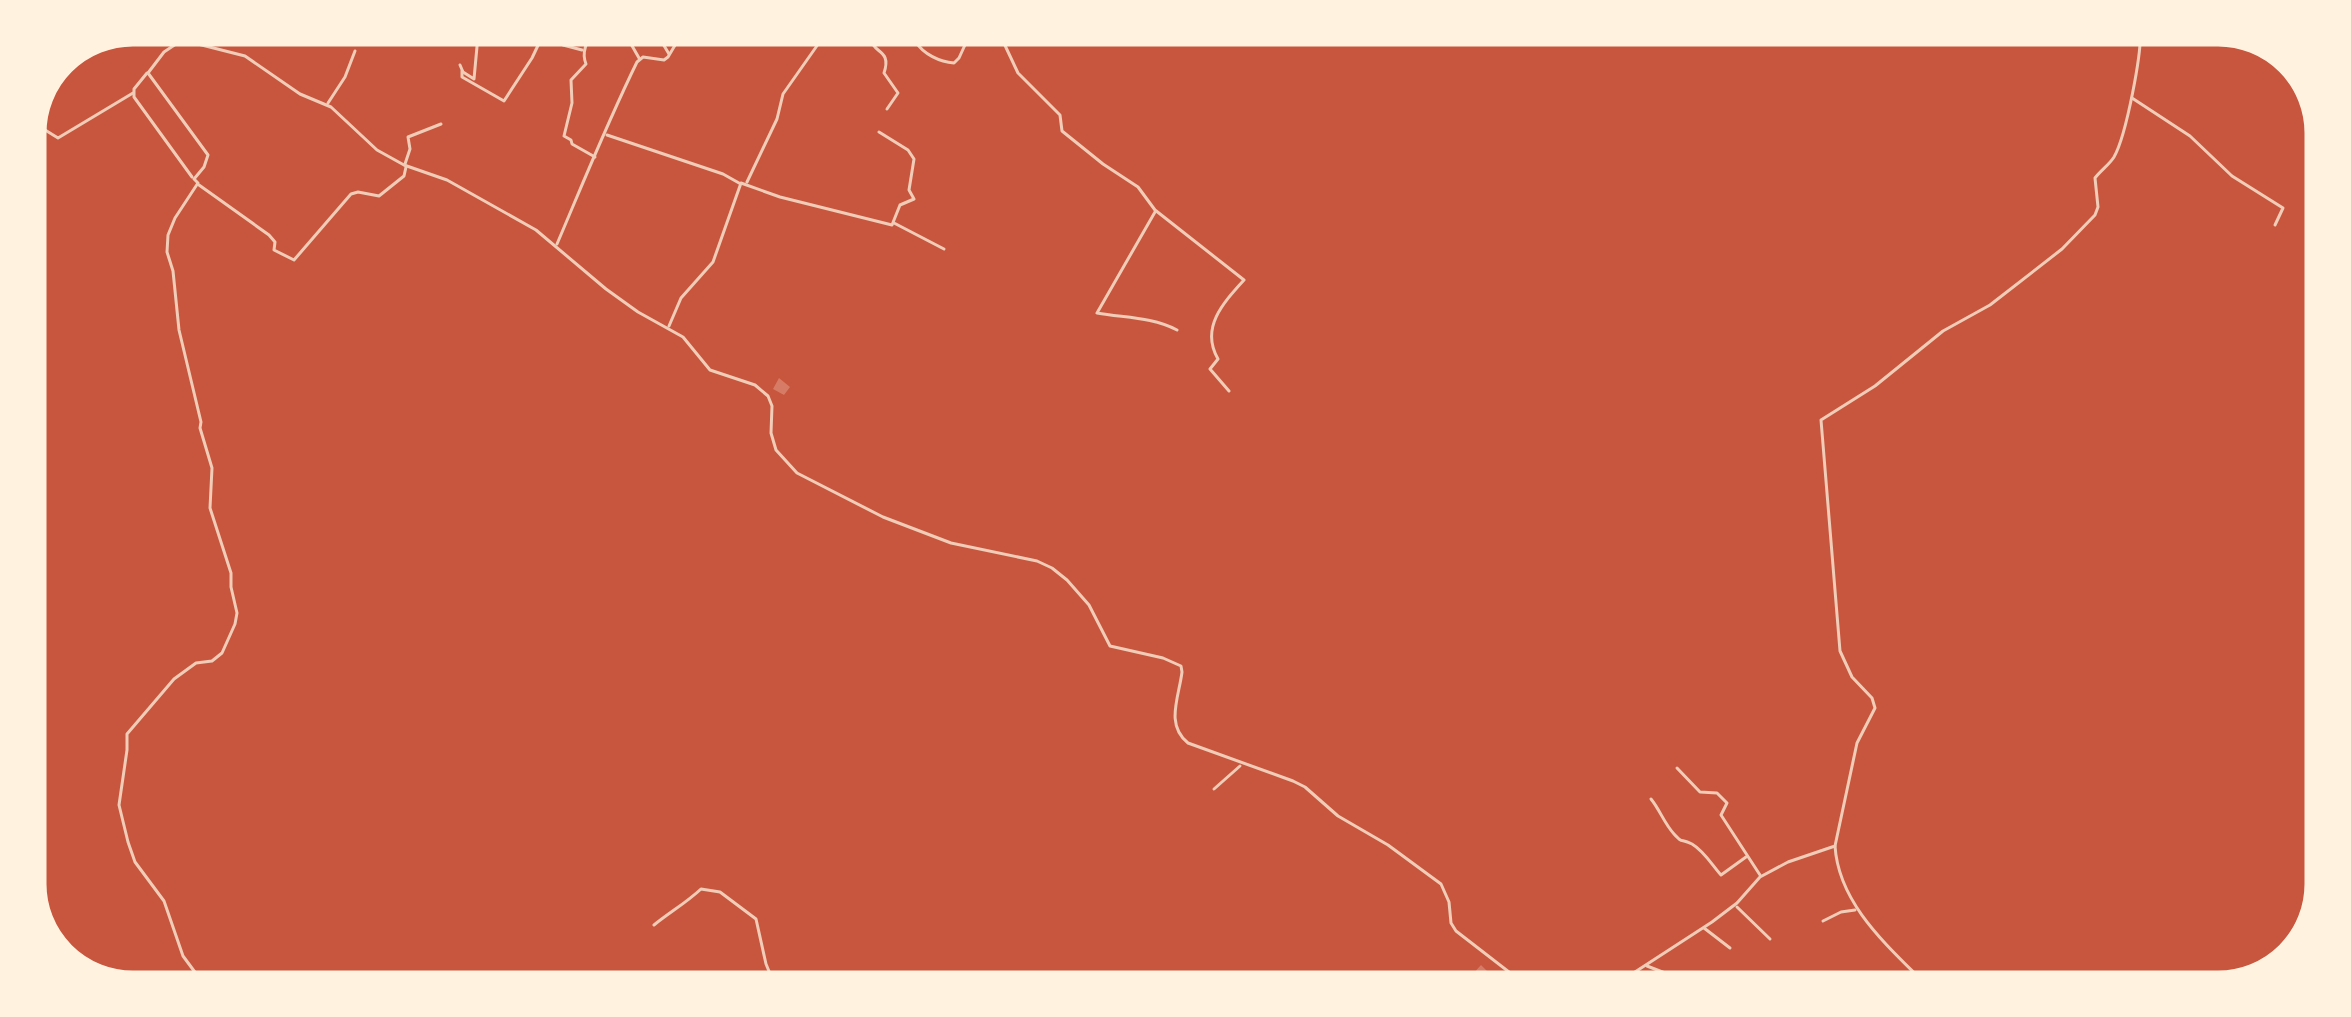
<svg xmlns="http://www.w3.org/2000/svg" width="2351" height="1017" font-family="Barlow,sans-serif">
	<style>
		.building { fill: #d67c66 }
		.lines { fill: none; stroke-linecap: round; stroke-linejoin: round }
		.minor { stroke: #f1ccb7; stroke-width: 3 }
		.rim { fill: none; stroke: #fff3e0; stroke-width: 15 }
	</style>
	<rect width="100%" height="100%" fill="#c8553d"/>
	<g class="building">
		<path d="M 779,378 L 790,387 L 784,395 L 773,389 Z"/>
		<path d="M 1481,965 L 1489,973 L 1473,991 L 1478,996 L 1468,996 L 1461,987 Z"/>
	</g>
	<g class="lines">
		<g class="minor">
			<path d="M 168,18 L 182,40 L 245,56 L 300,94 L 331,107 L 377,150 L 404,165 L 447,180 L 536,230 L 606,289 L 638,312 L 683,337 L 710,370 L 755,385 L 768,396 L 772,406 L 771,433 L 776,450 L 797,473 L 883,517 L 951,543 L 1037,561 L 1052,568 L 1067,580 L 1089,605 L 1110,646 L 1163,658 L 1181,666 L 1182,672 C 1179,697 1165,725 1188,743 L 1293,781 L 1305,787 L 1338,816 L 1388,845 L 1441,884 L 1449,902 L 1451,923 L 1456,931 L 1540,996"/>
			<path d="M 653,20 L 653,27 L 669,54"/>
			<path d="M 830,21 C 867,39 909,51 943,21"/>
			<path d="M 984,22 L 1002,39 L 1018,73 L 1060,115 L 1062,131 L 1103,164 L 1138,187 L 1155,210 L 1244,280 C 1223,303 1200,328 1218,359 L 1210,369 L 1229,391"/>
			<path d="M 2254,27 L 2272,40 L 2286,45"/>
			<path d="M 871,39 C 873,54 892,49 884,73 L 898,93 L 887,109"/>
			<path d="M 182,40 L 164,52 L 148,73 L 208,155 L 204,167 L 194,179 L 198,183 L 175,218 L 168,235 L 167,252 L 173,271 L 179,330 L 201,422 L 200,428 L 212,468 L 210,508 L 231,573 L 231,587 L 237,613 L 235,624 L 222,653 L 212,661 L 196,663 L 174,679 L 127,734 L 127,750 L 119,805 L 128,842 L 135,862 L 164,901 L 183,956 L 200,979 L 213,991"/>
			<path d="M 916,42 C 923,54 940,62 954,63 L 959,58 L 970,34 L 988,26"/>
			<path d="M 460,65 L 463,72 L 474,79 L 479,25 L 473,19"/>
			<path d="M 462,71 L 462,77 L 504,101 L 532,58 L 542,37 L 550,32 L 563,45 L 582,50"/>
			<path d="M 147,73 L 134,89 L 134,97 L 192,177"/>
			<path d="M 2132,98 L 2190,136 L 2232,176 L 2283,208 L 2275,225"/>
			<path d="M 328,103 L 345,77 L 355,51"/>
			<path d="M 21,120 L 29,120 L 58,138 L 133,93"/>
			<path d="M 607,135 L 723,174 L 739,183"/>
			<path d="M 595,157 L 572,144 L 571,140 L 564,136 L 572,103 L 571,80 L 586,64 C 580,49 590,38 597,25 L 601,25 L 611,34 L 627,37 L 639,58"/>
			<path d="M 405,164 L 410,149 L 408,137 L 441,124"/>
			<path d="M 747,182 L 777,119 L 783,94 L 833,23"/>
			<path d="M 199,185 L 269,235 L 275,242 L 274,250 L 294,260 L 351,194 L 358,192 L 379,196 L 404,176 L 406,167"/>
			<path d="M 1155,212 L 1097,313 C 1125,318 1152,317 1177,330"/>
			<path d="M 894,223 L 944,249"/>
			<path d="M 557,244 C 583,183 608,121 637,62 L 643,57 L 664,60 L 668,57 L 690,20"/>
			<path d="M 669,326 L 681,298 L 713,262 L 741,183 L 780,197 L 892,225 L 900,205 L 914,199 L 909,190 L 914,159 L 908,150 L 879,132"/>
			<path d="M 1677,768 L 1700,792 L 1717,793 L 1727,803 L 1721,815 L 1760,875"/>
			<path d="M 1214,789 L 1240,766"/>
			<path d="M 1651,799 C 1660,810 1664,823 1674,834 C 1683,844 1680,838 1692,844 C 1704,851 1712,865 1721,875 L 1746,857"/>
			<path d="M 1835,846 C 1839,910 1898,954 1939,998"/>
			<path d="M 1737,907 L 1770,939"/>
			<path d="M 1823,921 L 1841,912 L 1855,910"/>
			<path d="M 654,925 C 670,912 686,903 701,889 L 720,892 L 756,919 L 766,964 L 778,993"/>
			<path d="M 1704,928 L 1730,948"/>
			<path d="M 1647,966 L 1719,994 L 1748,995 L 1786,984 L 1797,987 L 1814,997"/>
			<path d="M 1598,996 L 1712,922 L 1737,903 L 1760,877 L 1788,862 L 1835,846 L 1857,743 L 1875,708 L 1872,698 L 1852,677 L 1840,651 L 1821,420 L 1875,386 L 1943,331 L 1990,305 L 2062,249 L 2095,215 L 2098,207 L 2095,178 C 2101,170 2109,165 2114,157 C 2126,136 2143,50 2140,27"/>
			<path d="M 1671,997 L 1679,978"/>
			<path d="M 1828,997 L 1850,984 L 1901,993 L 1909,993 L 1920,983"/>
		</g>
	</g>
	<path d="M0 0H2351V1017H0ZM133 39H2218A94 94 0 0 1 2312 133V884A94 94 0 0 1 2218 978H133A94 94 0 0 1 39 884V133A94 94 0 0 1 133 39Z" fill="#fff3e0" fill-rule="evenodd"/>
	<path class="rim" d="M133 39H2218A94 94 0 0 1 2312 133V884A94 94 0 0 1 2218 978H133A94 94 0 0 1 39 884V133A94 94 0 0 1 133 39Z"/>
</svg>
